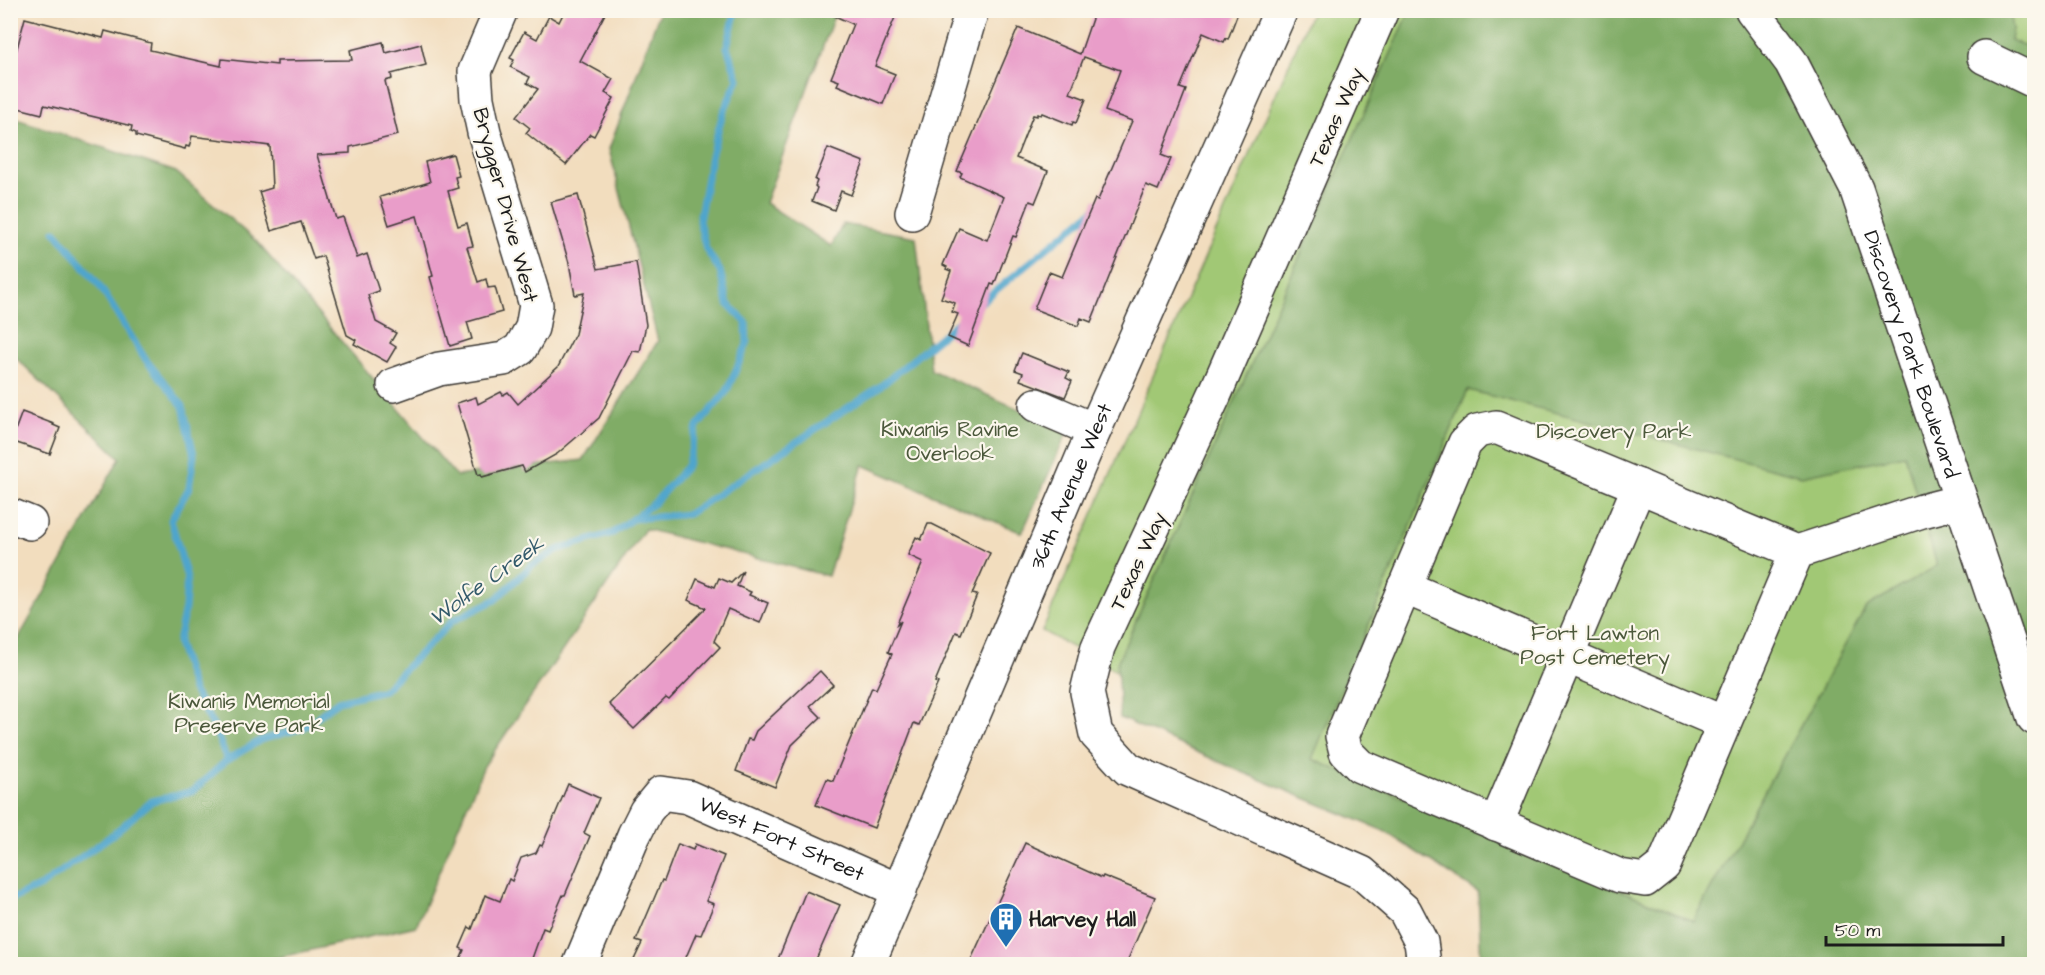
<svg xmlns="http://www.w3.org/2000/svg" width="2045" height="975" font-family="'Architects Daughter',sans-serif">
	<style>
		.green { fill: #a1c874; stroke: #5e7248; stroke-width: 1.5 }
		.forest { fill: #80ac66; stroke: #4e6441; stroke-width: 1.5; fill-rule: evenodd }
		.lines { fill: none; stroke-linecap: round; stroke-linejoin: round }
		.stream { stroke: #50a5cc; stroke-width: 7 }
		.building { fill: #e99dc9 }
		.minor-casing { stroke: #3c3934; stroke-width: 36 }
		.minor { stroke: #fff; stroke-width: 33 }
		.labels { text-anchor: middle; stroke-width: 4.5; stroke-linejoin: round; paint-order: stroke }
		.street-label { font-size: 21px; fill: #1c1c1c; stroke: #fbf7ec }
		.park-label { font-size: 21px; fill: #4b583b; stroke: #fbf7ec }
		.poi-label { font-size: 21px; font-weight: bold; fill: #1c1c1c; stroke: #fbf7ec; text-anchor: start }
		.water-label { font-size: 22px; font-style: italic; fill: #335a6b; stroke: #fbf7ec }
	</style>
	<rect width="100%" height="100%" fill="#fbf7ec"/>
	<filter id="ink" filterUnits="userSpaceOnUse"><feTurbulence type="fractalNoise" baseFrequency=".0167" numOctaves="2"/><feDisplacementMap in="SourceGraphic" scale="12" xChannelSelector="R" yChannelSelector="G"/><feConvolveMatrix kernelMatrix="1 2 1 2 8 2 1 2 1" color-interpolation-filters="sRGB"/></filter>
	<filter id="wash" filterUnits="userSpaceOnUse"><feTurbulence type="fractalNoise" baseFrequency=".008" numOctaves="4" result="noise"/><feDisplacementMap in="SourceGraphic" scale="24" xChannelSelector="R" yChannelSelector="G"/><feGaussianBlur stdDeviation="1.35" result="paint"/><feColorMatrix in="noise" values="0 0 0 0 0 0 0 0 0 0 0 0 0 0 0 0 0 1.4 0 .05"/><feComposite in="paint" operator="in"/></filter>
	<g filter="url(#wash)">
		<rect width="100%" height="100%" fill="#f2ddbe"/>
		<path class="green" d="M 1312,11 L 2034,11 L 2034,964 L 1659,964 L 1220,720 L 1157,693 L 1042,631 Z"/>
		<g class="forest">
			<path d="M 660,11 L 836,11 L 765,203 L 831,246 L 843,224 L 916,237 L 931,370 L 1068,431 L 1022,533 L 863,465 L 828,576 L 645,529 L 484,766 L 416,926 L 250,964 L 11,964 L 11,652 L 120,458 L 11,353 L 11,117 L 176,172 L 257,242 L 456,476 L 583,460 L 658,341 L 609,149 Z"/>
			<path d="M 1410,11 L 2009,11 L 2012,29 L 2010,40 L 2034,49 L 2031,59 L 2034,61 L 2034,964 L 1481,964 L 1478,892 L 1384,831 L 1242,772 L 1120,718 L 1117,663 ZM 1468,390 L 1801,476 L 1905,455 L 1937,566 L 1866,607 L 1693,921 L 1312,759 Z"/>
		</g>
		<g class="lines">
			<g class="stream">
				<path d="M 55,231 L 99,285 L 146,360 L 183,406 L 194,455 L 189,488 L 171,520 L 187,578 L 185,608 L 178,643 L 193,690 L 214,727 L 227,760"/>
				<path d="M 978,305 L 1095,209"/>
				<path d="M 632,519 L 688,514 L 882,385 L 958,322"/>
				<path d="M 10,900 L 41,886 L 112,835 L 152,801 L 193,791 L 227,760 L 261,740 L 303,728 L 338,701 L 384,690 L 452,621 L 495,600 L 531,566 L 557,550 L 613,533 L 654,503 L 687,466 L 697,427 L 727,391 L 747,344 L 746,322 L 728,304 L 720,271 L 706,249 L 699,221 L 711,156 L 723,113 L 738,79 L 727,47 L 735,14 L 738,10"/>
			</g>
		</g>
		<g id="blocks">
			<g class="building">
				<path d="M 565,10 L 607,10 L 580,61 L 613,79 L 605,93 L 614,98 L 594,136 L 590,134 L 566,165 L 526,133 L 530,128 L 516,117 L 538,89 L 527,83 L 530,77 L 510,67 L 514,60 L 510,58 L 524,32 L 537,39 L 549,16 L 559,22 Z"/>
				<path d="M 821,10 L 898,10 L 875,66 L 895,74 L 883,104 L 837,85 L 839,81 L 831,78 L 853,24 Z"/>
				<path d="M 1095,10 L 1239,10 L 1228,39 L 1226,38 L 1224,42 L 1203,33 L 1180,88 L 1186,90 L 1161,155 L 1171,159 L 1166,171 L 1158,190 L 1146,185 L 1091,322 L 1081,318 L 1078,326 L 1034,309 L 1049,272 L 1062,277 L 1095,199 L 1098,200 L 1132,121 L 1105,111 L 1120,70 L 1084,57 L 1070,93 L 1086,99 L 1076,123 L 1073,122 L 1072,125 L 1042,113 L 1041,115 L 1037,114 L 1037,116 L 1033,115 L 1016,158 L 1048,171 L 1035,203 L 1030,201 L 1016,237 L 1013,236 L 994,285 L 991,284 L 968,346 L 948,337 L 958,314 L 952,312 L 955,303 L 941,298 L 951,271 L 946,269 L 947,267 L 943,265 L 959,228 L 987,240 L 1004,197 L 960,177 L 962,173 L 957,171 L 1018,28 L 1080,54 Z"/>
				<path d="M 25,18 L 103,38 L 105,31 L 151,43 L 150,50 L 221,66 L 222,59 L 277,65 L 277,61 L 352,60 L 350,50 L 383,42 L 386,53 L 421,44 L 426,65 L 391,74 L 392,79 L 385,81 L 398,135 L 350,147 L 350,153 L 317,155 L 336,219 L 343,217 L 357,258 L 367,254 L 379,291 L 368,295 L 376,322 L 396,333 L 390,343 L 396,347 L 387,362 L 354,344 L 356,340 L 347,335 L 323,256 L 314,259 L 301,222 L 271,231 L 259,192 L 272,188 L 270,146 L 192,136 L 189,147 L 186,146 L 185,149 L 136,136 L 136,133 L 131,131 L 132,126 L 95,117 L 44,105 L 42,114 L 10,106 L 10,75 Z"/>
				<path d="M 828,148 L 864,162 L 851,195 L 841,191 L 834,210 L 812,201 L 817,188 L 815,186 L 817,181 L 815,180 Z"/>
				<path d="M 453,154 L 459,176 L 455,177 L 458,188 L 448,191 L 458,226 L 467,223 L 473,246 L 467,247 L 478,282 L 486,279 L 488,288 L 495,287 L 502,312 L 467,322 L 472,339 L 450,346 L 430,277 L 433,276 L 417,216 L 389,225 L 380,197 L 430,182 L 425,162 Z"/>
				<path d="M 578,195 L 598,269 L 636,262 L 646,325 L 640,352 L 633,351 L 599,418 L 557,454 L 525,472 L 522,466 L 482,477 L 481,474 L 478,475 L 457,403 L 476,397 L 478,404 L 501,392 L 503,395 L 508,392 L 518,404 L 558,367 L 575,334 L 584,293 L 575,295 L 569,263 L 551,202 Z"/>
				<path d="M 1022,353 L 1069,372 L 1066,378 L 1072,381 L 1065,397 L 1020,380 L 1023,373 L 1015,370 Z"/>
				<path d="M 22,412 L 54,424 L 53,425 L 60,428 L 50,454 L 11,441 Z"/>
				<path d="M 928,524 L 932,524 L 990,553 L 972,594 L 977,595 L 961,634 L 956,632 L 935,682 L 938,683 L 919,725 L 914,723 L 874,828 L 816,805 L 827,779 L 833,781 L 872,687 L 876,689 L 892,654 L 888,652 L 901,621 L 896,626 L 923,562 L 908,555 L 916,537 L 921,540 Z"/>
				<path d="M 743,571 L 737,586 L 751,592 L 749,595 L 768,603 L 760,623 L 728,609 L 714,641 L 720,647 L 669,700 L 666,698 L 634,729 L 609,704 L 706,608 L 688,600 L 697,579 L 715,587 L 719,578 L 731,583 Z"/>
				<path d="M 820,671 L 833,685 L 810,706 L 821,717 L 792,745 L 775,787 L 736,771 L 748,739 L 752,740 L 756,731 Z"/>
				<path d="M 568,784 L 599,798 L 584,833 L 590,836 L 565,895 L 563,895 L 548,930 L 543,928 L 530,964 L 458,964 L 464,950 L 460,948 L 469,927 L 472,929 L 485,895 L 500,901 L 509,879 L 512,881 L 521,858 L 536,853 L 540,845 L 542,846 Z"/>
				<path d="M 1025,843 L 1102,878 L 1103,876 L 1155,897 L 1126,964 L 969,964 Z"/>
				<path d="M 678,844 L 693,850 L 695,844 L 724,856 L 706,901 L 714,904 L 701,935 L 696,934 L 683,964 L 632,964 L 642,943 L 636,941 L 662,880 L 664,881 Z"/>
				<path d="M 806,891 L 840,905 L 814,964 L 776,964 Z"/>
			</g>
		</g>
	</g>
	<g filter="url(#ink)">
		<use href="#blocks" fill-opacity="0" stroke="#3c3934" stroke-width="1.5"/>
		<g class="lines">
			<defs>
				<g id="minor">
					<path d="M 1382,10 L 1215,394 L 1098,647 L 1087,692 L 1096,734 L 1128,769 L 1362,873 L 1405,911 L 1421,942 L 1424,964"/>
					<path id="s1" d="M 1752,10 L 1791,62 L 1856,188 L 2034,718"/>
					<path d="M 1984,57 L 2034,81"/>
					<path d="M 912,213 L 972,10"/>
					<path d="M 394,385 L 439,369 L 504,359 L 520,349 L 532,328 L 536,305 L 484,132 L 477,99 L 475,71 L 501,10"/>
					<path d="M 1036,405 L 1094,430"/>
					<path d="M 10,515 L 30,523"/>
					<path d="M 1797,552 L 1664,865 L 1645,880 L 1620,876 L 1360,766 L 1346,752 L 1342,736 L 1465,443 L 1477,431 L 1496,427 L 1797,552 L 1922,511 L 1961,501"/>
					<path d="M 1404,587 L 1724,723"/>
					<path d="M 1496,824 L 1639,486"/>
					<path id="s2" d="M 580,964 L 634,835 L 646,811 L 661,793 L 688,797 L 900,891"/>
					<path id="s3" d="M 868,964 L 1083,456 L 1281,10"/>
				</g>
			</defs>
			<use href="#minor" class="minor-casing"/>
			<use href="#minor" class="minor"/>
		</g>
	</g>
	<defs>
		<symbol id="building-pin" viewBox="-11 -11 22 30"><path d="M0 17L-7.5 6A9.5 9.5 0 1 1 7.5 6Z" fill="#1f6fb2" stroke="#fbf7ec"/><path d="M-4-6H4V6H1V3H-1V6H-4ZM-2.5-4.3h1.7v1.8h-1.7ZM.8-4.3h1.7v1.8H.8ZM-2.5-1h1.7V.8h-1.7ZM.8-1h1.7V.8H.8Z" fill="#fff"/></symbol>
	</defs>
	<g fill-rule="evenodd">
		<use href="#building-pin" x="987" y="900" width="38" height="52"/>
	</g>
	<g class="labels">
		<g class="street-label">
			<text transform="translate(1336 117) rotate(-66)" y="7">Texas Way</text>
			<text transform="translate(506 205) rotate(75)" y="7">Brygger Drive West</text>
			<text dy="7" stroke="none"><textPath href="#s1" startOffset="382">Discovery Park Boulevard</textPath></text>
			<text dy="7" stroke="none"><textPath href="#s3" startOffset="519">36th Avenue West</textPath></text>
			<text transform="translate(1138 561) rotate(-65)" y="7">Texas Way</text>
			<text dy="7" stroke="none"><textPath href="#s2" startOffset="320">West Fort Street</textPath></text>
		</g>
		<g class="park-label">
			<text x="950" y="436">Kiwanis Ravine<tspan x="950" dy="24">Overlook</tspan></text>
			<text x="1614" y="438">Discovery Park</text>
			<text x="1595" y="640">Fort Lawton<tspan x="1595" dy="24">Post Cemetery</tspan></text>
			<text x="249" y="708">Kiwanis Memorial<tspan x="249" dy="24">Preserve Park</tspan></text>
		</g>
		<g class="poi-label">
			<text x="1029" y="926">Harvey Hall</text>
		</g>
		<g class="water-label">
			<text transform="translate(486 580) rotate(-36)" y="8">Wolfe Creek</text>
		</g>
	</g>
	<rect width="2045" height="975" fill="none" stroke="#fbf7ec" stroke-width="36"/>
	<path d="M1826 936v9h177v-9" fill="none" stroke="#1c1c1c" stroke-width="3"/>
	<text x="1835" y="936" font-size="18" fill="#1c1c1c" stroke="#fbf7ec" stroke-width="4.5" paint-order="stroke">50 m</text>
</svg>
